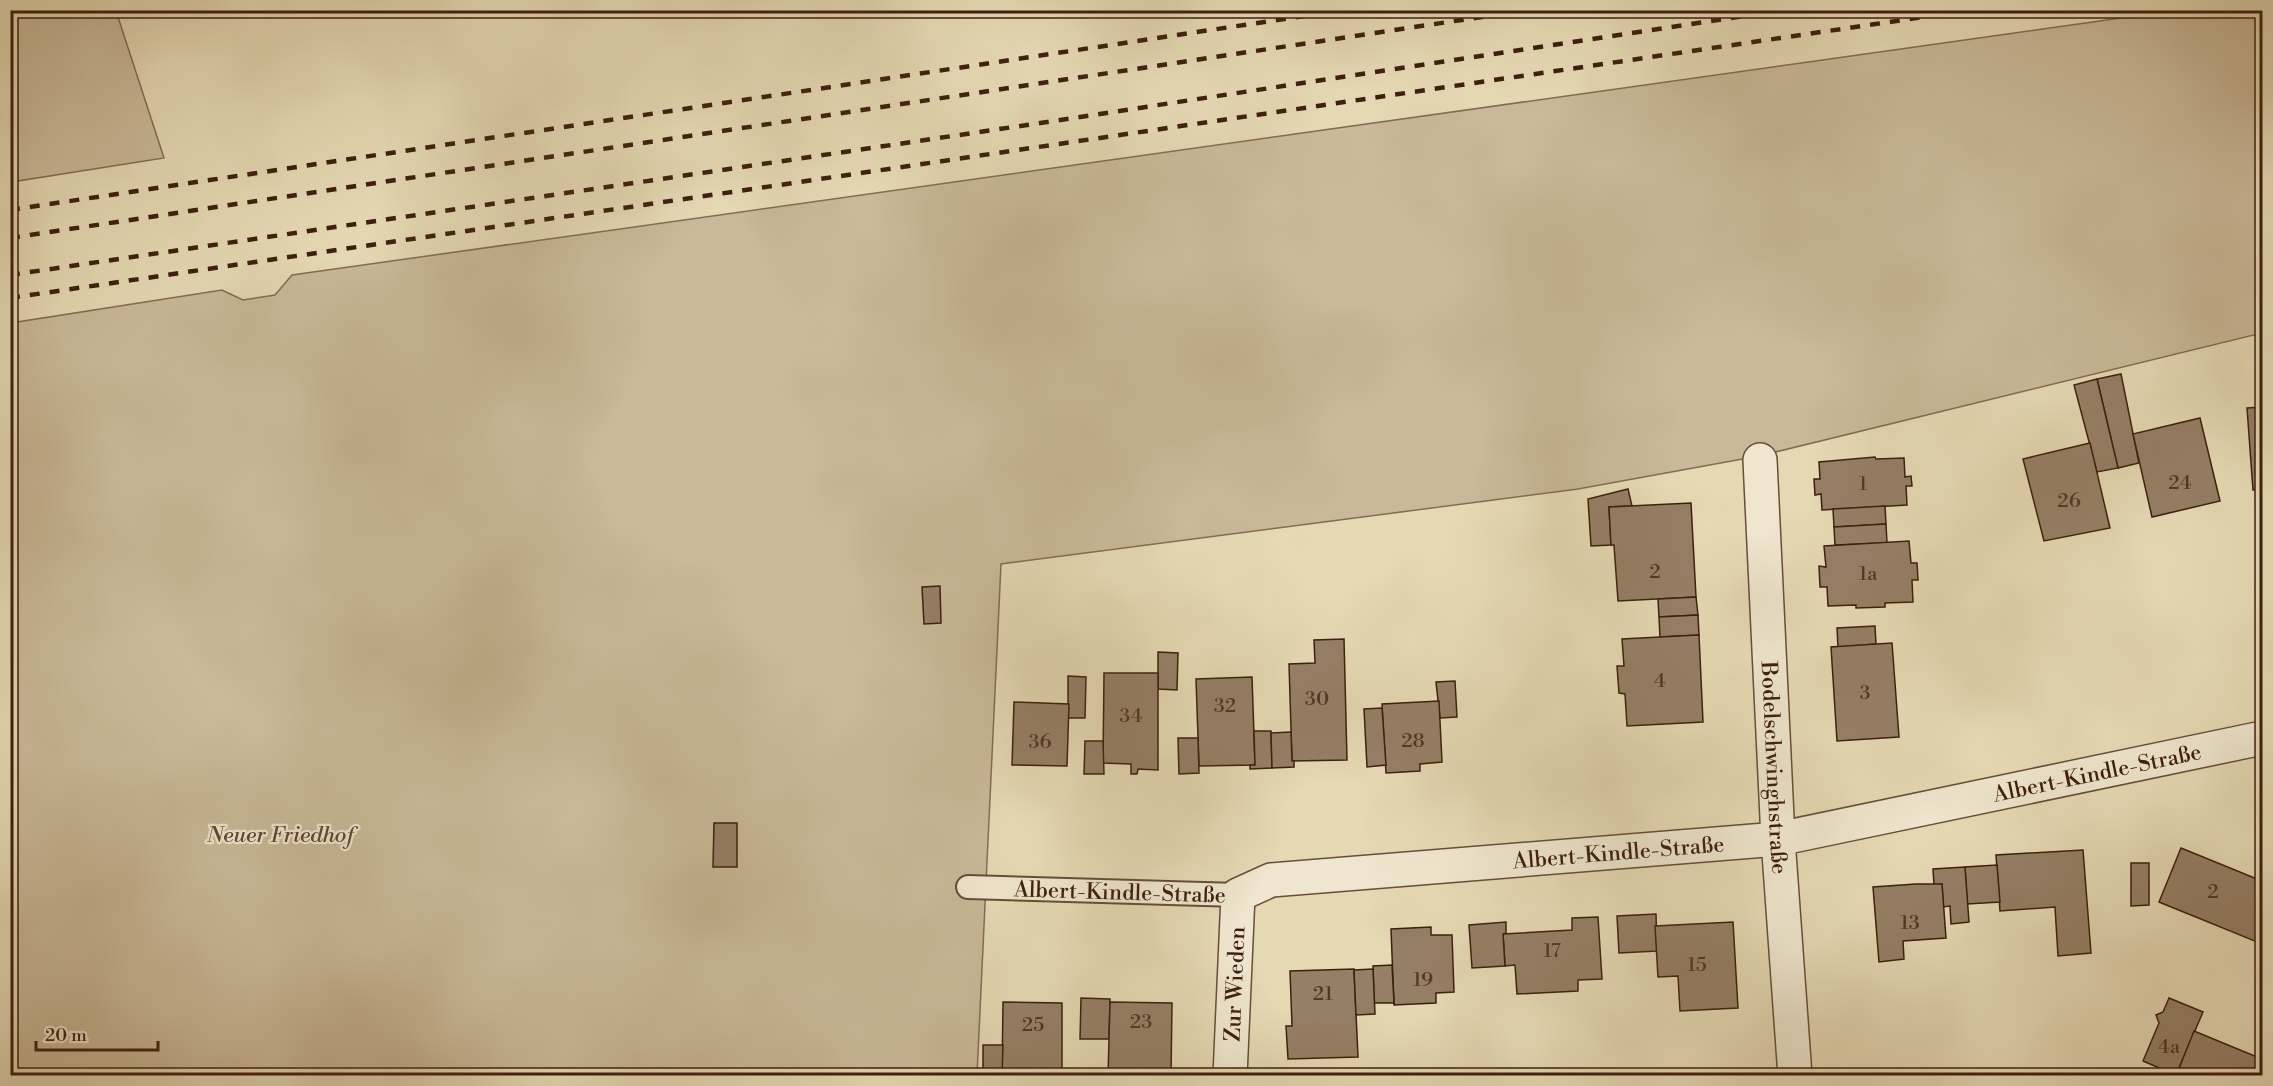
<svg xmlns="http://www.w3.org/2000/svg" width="2273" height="1086" font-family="'Libre Bodoni',serif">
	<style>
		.green { fill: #c9b998; stroke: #846c54; stroke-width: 1.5 }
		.building { fill: #957f65; stroke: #3e1e0f; stroke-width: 1.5 }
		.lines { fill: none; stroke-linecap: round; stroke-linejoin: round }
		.service-casing { stroke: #684d38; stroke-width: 26 }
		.minor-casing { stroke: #684d38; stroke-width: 36 }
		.service { stroke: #eee6ce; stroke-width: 22 }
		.minor { stroke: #eee6ce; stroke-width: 33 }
		.rail { stroke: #3e1e0f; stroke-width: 4.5; stroke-dasharray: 10 10; stroke-linecap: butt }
		.labels { text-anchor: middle; stroke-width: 4.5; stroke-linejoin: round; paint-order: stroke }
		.number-label { font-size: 20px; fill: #543624 }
		.street-label { font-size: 22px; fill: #3e1e0f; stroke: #eee6ce }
		.park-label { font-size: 22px; font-style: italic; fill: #614531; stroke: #eee6ce }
	</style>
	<rect width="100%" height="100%" fill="#e5d9b4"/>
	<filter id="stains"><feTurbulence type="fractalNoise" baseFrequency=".00333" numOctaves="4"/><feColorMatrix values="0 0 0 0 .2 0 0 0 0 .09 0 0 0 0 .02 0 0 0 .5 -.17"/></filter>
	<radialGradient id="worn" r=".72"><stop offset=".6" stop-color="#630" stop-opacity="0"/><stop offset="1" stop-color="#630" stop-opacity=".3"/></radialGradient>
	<g class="green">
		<path d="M 11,10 L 116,11 L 164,158 L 11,182 Z"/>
		<path d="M 2171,11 L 2262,11 L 2262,333 L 1759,456 L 1578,489 L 1001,564 L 977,1075 L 11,1076 L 11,323 L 222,290 L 243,300 L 275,295 L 292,275 Z"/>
	</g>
	<g class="building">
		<path d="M 2121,374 L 2139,463 L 2118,468 L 2097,379 Z"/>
		<path d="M 2097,379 L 2118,468 L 2097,472 L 2074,385 Z"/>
		<path d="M 2262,407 L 2262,482 L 2256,482 L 2257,490 L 2253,490 L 2247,408 Z"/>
		<path d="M 2200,418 L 2220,501 L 2152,517 L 2133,434 Z"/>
		<path d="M 2090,443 L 2110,528 L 2044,541 L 2023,459 Z"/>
		<path d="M 1875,457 L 1876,459 L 1904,458 L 1905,477 L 1911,476 L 1912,486 L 1906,486 L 1907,505 L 1822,510 L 1821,494 L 1815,495 L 1814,479 L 1820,479 L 1819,462 Z"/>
		<path d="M 1628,489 L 1632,506 L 1609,507 L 1611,545 L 1591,546 L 1588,499 Z"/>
		<path d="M 1691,503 L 1696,597 L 1618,601 L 1614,545 L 1611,545 L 1609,507 Z"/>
		<path d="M 1885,506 L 1886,524 L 1834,527 L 1833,509 Z"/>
		<path d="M 1886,524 L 1887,543 L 1835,545 L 1834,527 Z"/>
		<path d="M 1909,541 L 1911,563 L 1917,563 L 1918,580 L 1912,580 L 1913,602 L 1885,603 L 1885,607 L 1856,608 L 1856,605 L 1828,606 L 1827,587 L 1820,587 L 1819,566 L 1826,567 L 1824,546 Z"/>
		<path d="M 940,586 L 941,623 L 924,624 L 922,587 Z"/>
		<path d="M 1696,597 L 1698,615 L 1659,617 L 1658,599 Z"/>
		<path d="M 1698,615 L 1699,635 L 1660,637 L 1659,617 Z"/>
		<path d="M 1875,626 L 1876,644 L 1838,647 L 1837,628 Z"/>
		<path d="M 1699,635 L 1703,722 L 1627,726 L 1625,694 L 1619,693 L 1617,666 L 1624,666 L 1622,639 Z"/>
		<path d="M 1344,639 L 1347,760 L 1292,761 L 1289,664 L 1315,663 L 1314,640 Z"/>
		<path d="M 1892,643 L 1899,737 L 1837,741 L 1831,647 Z"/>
		<path d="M 1158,652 L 1178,653 L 1177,690 L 1158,689 Z"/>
		<path d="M 1104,673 L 1158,673 L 1158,770 L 1138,769 L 1137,774 L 1131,774 L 1131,764 L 1103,763 Z"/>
		<path d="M 1068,676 L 1086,677 L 1085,718 L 1068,718 Z"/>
		<path d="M 1252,677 L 1255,765 L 1199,766 L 1196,679 Z"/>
		<path d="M 1455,681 L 1457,717 L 1440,718 L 1436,682 Z"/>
		<path d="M 1439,701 L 1442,762 L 1420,764 L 1420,771 L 1386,773 L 1382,704 Z"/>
		<path d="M 1014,702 L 1069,704 L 1067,766 L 1012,765 Z"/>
		<path d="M 1382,708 L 1386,765 L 1367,767 L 1364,709 Z"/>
		<path d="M 1254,731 L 1271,731 L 1272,768 L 1250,769 L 1250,765 L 1255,765 Z"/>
		<path d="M 1291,732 L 1292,761 L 1294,761 L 1294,767 L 1272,768 L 1271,733 Z"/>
		<path d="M 1178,738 L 1198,738 L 1199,773 L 1179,774 Z"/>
		<path d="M 1085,741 L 1103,741 L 1104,774 L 1084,774 Z"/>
		<path d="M 714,823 L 737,823 L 737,867 L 713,867 Z"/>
		<path d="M 2181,848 L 2262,881 L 2262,944 L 2159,902 Z"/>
		<path d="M 2083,850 L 2091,953 L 2058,956 L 2055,907 L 2000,911 L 1996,855 Z"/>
		<path d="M 2131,863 L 2149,863 L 2149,905 L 2131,906 Z"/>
		<path d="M 1997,865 L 2000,902 L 1967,904 L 1965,867 Z"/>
		<path d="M 1965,867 L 1969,922 L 1951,924 L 1950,906 L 1943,907 L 1942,884 L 1934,885 L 1933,869 Z"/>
		<path d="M 1916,884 L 1942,884 L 1946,938 L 1903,941 L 1904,959 L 1879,962 L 1873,887 Z"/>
		<path d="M 1656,914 L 1657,951 L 1619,953 L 1617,916 Z"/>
		<path d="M 1598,917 L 1602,979 L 1578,980 L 1578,991 L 1517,994 L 1515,965 L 1505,966 L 1503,934 L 1572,930 L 1572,918 Z"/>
		<path d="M 1506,922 L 1506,933 L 1503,934 L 1505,966 L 1472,968 L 1469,925 Z"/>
		<path d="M 1733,922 L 1738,1008 L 1680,1011 L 1678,976 L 1658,977 L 1655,926 Z"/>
		<path d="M 1431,927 L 1431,935 L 1452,935 L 1454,992 L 1436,993 L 1436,1003 L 1394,1005 L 1391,929 Z"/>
		<path d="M 1392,965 L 1394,1003 L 1374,1003 L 1373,966 Z"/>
		<path d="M 1354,969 L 1358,1057 L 1288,1059 L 1286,1026 L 1292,1026 L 1290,971 Z"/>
		<path d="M 1373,969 L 1375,1014 L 1356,1015 L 1354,970 Z"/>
		<path d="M 1081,998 L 1110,999 L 1109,1039 L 1080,1039 Z"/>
		<path d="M 2169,998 L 2203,1012 L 2176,1075 L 2143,1061 L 2159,1023 L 2156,1015 L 2163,1012 Z"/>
		<path d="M 1003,1002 L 1062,1003 L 1062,1076 L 1002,1076 Z"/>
		<path d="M 1110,1002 L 1172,1003 L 1171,1076 L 1108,1076 Z"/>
		<path d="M 2194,1031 L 2262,1059 L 2262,1076 L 2176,1076 Z"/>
		<path d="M 983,1045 L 1003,1045 L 1002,1076 L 983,1076 Z"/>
	</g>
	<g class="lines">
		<defs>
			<g id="service">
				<path id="s1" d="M 968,887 L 1238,895"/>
			</g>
			<g id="minor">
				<path id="s2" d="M 1760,460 L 1778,839 L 1795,1076"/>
				<path id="s3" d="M 1230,1076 L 1238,895 L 1271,880 L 1778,839 L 2262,738"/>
			</g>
		</defs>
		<use href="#service" class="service-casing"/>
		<use href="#minor" class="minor-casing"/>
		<use href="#service" class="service"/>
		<use href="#minor" class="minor"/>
		<g class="rail">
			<path d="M 10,210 L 1344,10"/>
			<path d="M 10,238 L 1528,10"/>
			<path d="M 10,275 L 1027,125 L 1783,10"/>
			<path d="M 10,298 L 1971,10"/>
		</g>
	</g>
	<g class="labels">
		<g class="number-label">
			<text x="2180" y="489">24</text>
			<text x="1863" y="490">1</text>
			<text x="2069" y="507">26</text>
			<text x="1655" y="578">2</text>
			<text x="1868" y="580">1a</text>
			<text x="1660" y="687">4</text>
			<text x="1865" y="699">3</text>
			<text x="1317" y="705">30</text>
			<text x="1225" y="712">32</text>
			<text x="1131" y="722">34</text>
			<text x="1413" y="747">28</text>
			<text x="1040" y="748">36</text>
			<text x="2213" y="898">2</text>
			<text x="1910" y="929">13</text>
			<text x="1552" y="957">17</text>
			<text x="1697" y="971">15</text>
			<text x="1423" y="986">19</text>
			<text x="1323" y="1000">21</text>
			<text x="1141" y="1028">23</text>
			<text x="1033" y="1031">25</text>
			<text x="2169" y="1053">4a</text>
		</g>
		<g class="street-label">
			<text dy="8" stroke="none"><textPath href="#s2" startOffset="308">Bodelschwinghstraße</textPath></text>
			<text dy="8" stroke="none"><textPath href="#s3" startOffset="1052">Albert-Kindle-Straße</textPath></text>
			<text dy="8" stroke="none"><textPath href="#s3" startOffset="566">Albert-Kindle-Straße</textPath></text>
			<text dy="8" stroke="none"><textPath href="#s1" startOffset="152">Albert-Kindle-Straße</textPath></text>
			<text dy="8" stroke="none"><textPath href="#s3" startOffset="92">Zur Wieden</textPath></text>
		</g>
		<g class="park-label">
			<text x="280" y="842">Neuer Friedhof</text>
		</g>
	</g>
	<rect width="2273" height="1086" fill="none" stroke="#e5d9b4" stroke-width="36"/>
	<rect x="12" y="12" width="2249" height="1062" fill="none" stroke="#3e1e0f" stroke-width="3"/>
	<rect x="18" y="18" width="2237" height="1050" fill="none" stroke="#3e1e0f" stroke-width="1.5"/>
	<path d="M36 1041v9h122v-9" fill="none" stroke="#3e1e0f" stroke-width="3"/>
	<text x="45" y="1041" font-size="18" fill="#3e1e0f" stroke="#eee6ce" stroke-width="4.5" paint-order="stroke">20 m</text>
	<rect width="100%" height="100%" filter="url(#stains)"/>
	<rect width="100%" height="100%" fill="url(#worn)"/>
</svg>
